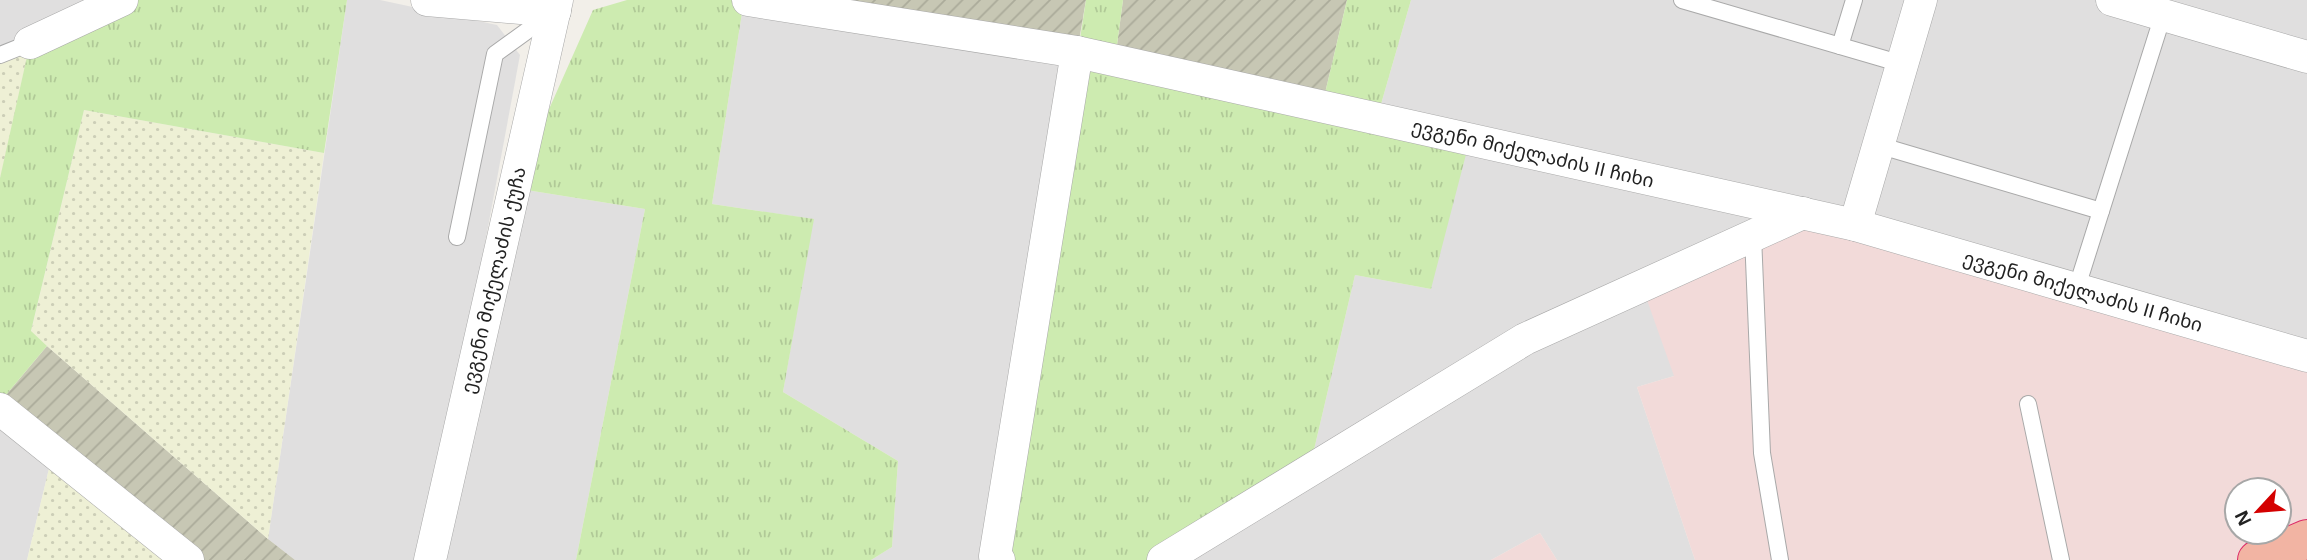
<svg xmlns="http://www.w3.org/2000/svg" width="2307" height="560" font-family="Helvetica,'Noto Sans Georgian',sans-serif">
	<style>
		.residential { fill: #e0dfdf }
		.commercial { fill: #f2dad9; fill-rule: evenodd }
		.construction { fill: url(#construction-furrows) }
		.farmland { fill: url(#farmland-dots) }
		.grass { fill: url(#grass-tufts) }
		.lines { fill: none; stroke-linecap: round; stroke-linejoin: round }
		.service-casing { stroke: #a9a9a9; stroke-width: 18 }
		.minor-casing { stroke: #a9a9a9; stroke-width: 33 }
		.trunk-casing { stroke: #dc2a67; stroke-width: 40 }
		.service { stroke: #fff; stroke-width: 16 }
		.minor { stroke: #fff; stroke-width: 32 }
		.trunk { stroke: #f2b4a3; stroke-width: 38 }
		.labels { text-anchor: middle; stroke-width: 5; stroke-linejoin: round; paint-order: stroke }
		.street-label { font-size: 19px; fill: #222; stroke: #fff }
	</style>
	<defs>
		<pattern id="construction-furrows" width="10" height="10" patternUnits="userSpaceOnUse" patternTransform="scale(1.75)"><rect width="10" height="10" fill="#c7c7b4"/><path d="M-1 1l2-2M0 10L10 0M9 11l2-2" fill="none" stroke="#abab9a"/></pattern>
		<pattern id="farmland-dots" width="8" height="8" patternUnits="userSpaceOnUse" patternTransform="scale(1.75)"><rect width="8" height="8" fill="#eef0d5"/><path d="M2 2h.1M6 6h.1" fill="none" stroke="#ccceb7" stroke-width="1.8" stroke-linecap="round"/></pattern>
		<pattern id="grass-tufts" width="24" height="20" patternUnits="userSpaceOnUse" patternTransform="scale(1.75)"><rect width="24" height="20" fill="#cdebb0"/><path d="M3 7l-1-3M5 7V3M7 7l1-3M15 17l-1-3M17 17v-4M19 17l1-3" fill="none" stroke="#b0c997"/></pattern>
	</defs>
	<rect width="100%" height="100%" fill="#f2efe9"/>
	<g class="residential">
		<path d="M 0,0 L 122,0 L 0,55 Z"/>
		<path d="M 347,0 L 380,0 L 497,25 L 520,55 L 426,560 L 295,560 L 268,539 Z"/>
		<path d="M 744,0 L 1077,52 L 999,560 L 871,560 L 892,547 L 898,461 L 783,392 L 813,219 L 712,204 Z"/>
		<path d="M 1411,0 L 2307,0 L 2307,356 L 1674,376 L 1637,387 L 1695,560 L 1557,560 L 1540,533 L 1491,560 L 1163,560 L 1309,471 L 1355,275 L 1431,289 L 1377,118 Z"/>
		<path d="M 514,188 L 645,209 L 576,560 L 430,560 Z"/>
		<path d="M 0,409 L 53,452 L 27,560 L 0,560 Z"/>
	</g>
	<g class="commercial">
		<path d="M 1803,213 L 2307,356 L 2307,560 L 1695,560 L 1637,387 L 1674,376 L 1642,286 ZM 2237,490 L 2279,490 L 2279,532 L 2237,532 Z"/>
		<path d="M 1540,533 L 1557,560 L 1491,560 Z"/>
	</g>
	<g class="construction">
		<path d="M 831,0 L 1086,0 L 1077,52 Z"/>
		<path d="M 1123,0 L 1347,0 L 1322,106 L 1115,60 Z"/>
		<path d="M 47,346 L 268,539 L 295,560 L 188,560 L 0,402 Z"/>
	</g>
	<g class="farmland">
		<path d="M 30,43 L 1,176 L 0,176 L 0,52 Z"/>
		<path d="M 84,110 L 324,153 L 268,539 L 31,332 Z"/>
		<path d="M 53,452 L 188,560 L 27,560 Z"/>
	</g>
	<g class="grass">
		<path d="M 122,0 L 347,0 L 324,153 L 84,110 L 31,331 L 47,346 L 0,402 L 0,178 L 30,43 Z"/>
		<path d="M 627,0 L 744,0 L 712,204 L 814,219 L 783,392 L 898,461 L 892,547 L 871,560 L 576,560 L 645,209 L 514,188 L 593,10 Z"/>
		<path d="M 1086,0 L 1123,0 L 1115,60 L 1322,106 L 1347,0 L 1411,0 L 1377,118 L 1470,139 L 1431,289 L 1355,275 L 1309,471 L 1163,560 L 999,560 Z"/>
	</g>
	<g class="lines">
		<defs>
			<g id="service">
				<path d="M 1682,0 L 1902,64"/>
				<path d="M 1840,46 L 1854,0"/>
				<path d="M 0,55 L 30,43"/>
				<path d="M 1878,145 L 2101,211"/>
				<path d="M 1753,236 L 1762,453 L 1780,560"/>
				<path d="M 457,237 L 495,54 L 553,12"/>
				<path d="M 2076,290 L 2163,15"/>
				<path d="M 2028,404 L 2061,560"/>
			</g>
			<g id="minor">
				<path d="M 427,0 L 555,11"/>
				<path d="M 748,0 L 1077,52 L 1855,225 L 2307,356"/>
				<path d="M 2112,0 L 2307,57"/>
				<path d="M 30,43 L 122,0"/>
				<path d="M 1855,225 L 1921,0"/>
				<path d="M 0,409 L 188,560"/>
				<path d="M 430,560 L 557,0"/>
				<path d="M 999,560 L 995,556 L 1077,52"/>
				<path d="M 1163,560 L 1525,339 L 1803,213"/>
			</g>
			<path id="trunk" d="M 2257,560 L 2307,539"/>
		</defs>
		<use href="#service" class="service-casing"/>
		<use href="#minor" class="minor-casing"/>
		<use href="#trunk" class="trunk-casing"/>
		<use href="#service" class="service"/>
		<use href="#minor" class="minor"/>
		<use href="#trunk" class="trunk"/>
	</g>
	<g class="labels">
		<g class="street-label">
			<text transform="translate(1533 153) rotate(13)" y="7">ევგენი მიქელაძის II ჩიხი</text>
			<text transform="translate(493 280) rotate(-77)" y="7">ევგენი მიქელაძის ქუჩა</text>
			<text transform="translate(2083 291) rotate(16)" y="7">ევგენი მიქელაძის II ჩიხი</text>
		</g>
	</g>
	<g transform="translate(2258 511) rotate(244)"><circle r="33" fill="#ffffff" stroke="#a7a7a7" stroke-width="2"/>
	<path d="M0-5L12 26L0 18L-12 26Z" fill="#d40000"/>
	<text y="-10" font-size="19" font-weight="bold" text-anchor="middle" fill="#222222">N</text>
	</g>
</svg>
